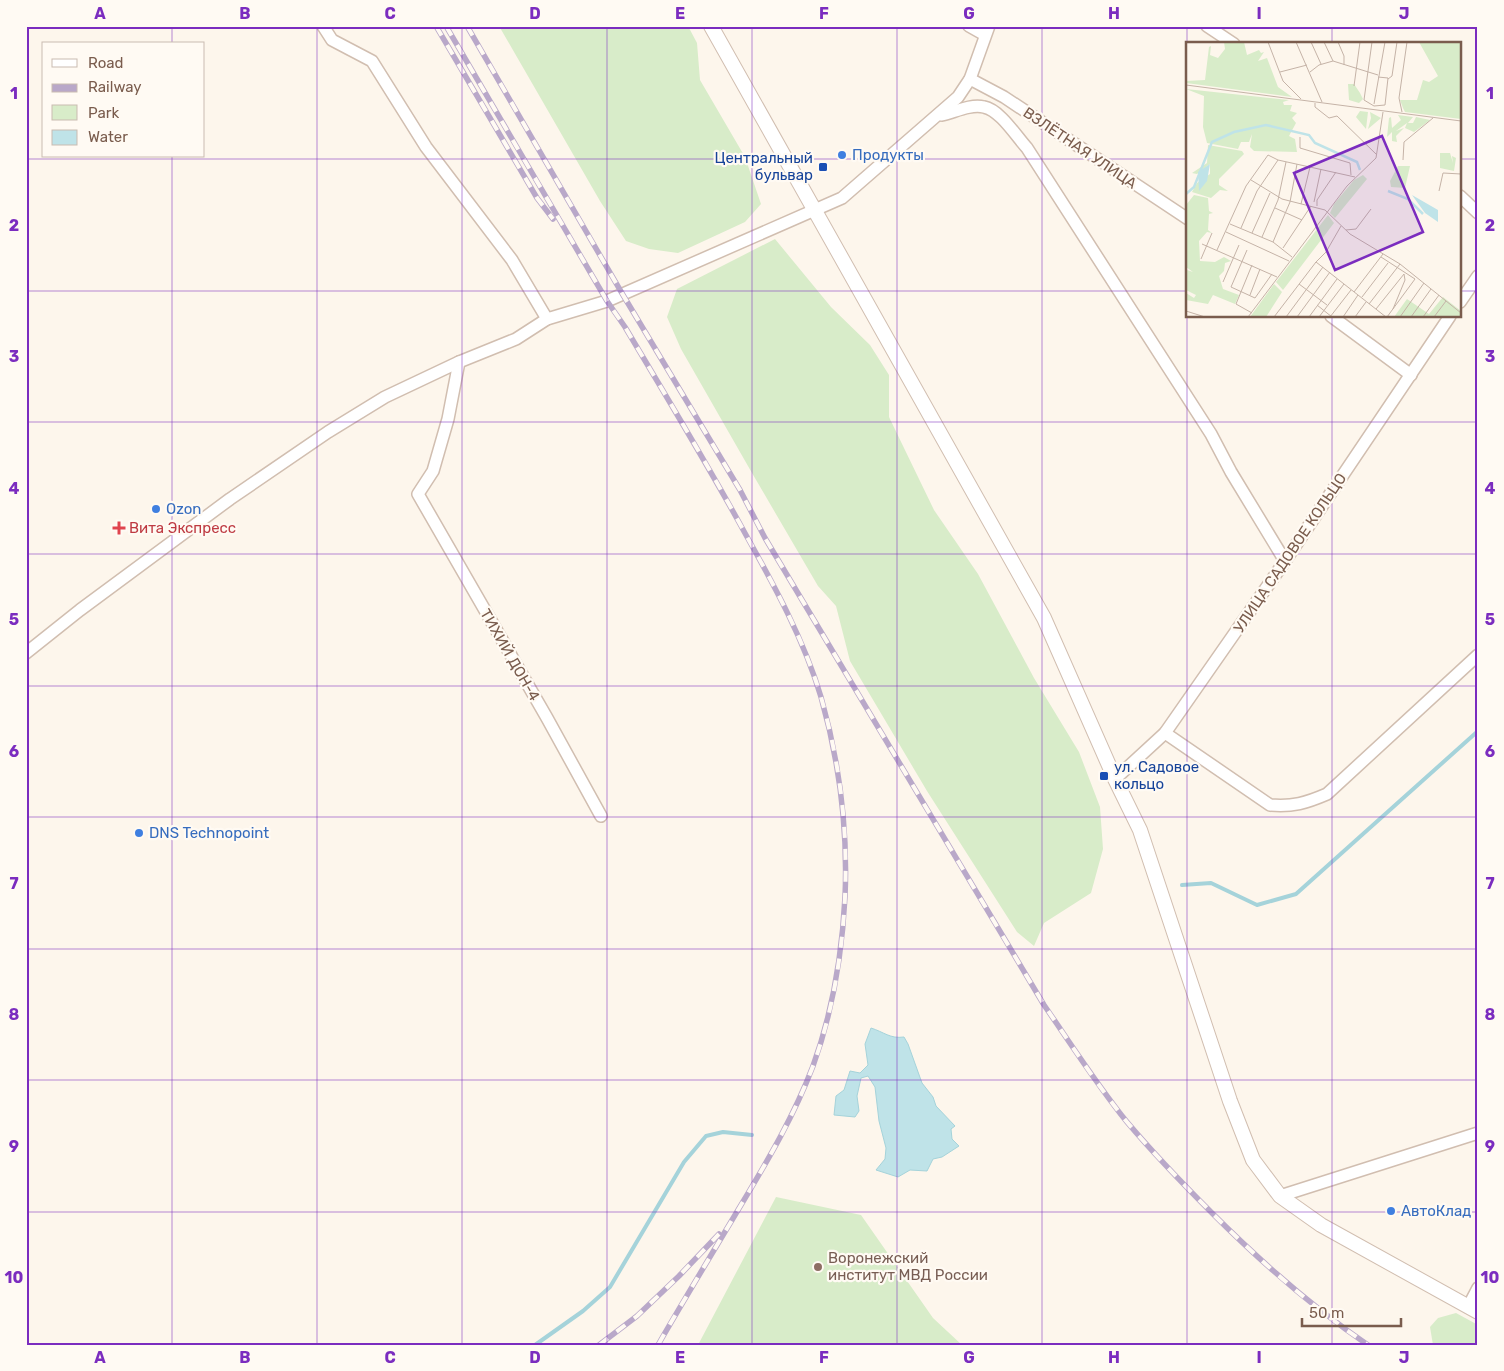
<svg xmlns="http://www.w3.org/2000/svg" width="1504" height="1371" font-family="Rubik,sans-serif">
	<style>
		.green { fill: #d8ecc9 }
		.water { fill: #bfe3e8; stroke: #a5d3da }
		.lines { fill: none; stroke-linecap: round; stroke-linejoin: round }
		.stream { stroke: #a5d3da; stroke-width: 4 }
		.minor-casing { stroke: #d1beb0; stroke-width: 14 }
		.tertiary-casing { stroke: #d1beb0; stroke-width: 16 }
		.minor { stroke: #fff; stroke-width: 11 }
		.tertiary { stroke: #fff; stroke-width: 14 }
		.rail-casing { stroke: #b9a8c9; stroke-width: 5.5 }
		.rail { stroke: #fffaf3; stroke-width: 4; stroke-dasharray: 11; stroke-linecap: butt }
		.grid { fill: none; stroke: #7b2cbf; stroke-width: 1; stroke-opacity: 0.55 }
		.shop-dot { fill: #3f7fe0; stroke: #fffaf3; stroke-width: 2 }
		.transit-dot { fill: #1a4fb4; stroke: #fffaf3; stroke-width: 2 }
		.health-dot { fill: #e0444e; stroke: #fffaf3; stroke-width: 2 }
		.education-dot { fill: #8d6e63; stroke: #fffaf3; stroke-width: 2 }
		.labels { text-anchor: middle; stroke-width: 4.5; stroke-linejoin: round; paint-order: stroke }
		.street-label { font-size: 15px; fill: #7a5c4d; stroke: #fffaf3 }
		.shop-label { font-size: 15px; fill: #366cbe; stroke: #fffaf3; text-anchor: start }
		.transit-label { font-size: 15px; fill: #164399; stroke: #fffaf3; text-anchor: end }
		.health-label { font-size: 15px; fill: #be3a42; stroke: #fffaf3; text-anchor: start }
		.education-label { font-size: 15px; fill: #785e54; stroke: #fffaf3; text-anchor: start }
		.inset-river { fill: none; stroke: #bfe3e8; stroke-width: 2.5 }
		.inset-road { fill: none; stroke: #c5b3a7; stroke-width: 1 }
		.view { fill: #7b2cbf; fill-opacity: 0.15; stroke: #7b2cbf; stroke-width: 2.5 }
		.inset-edge { fill: none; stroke: #7a5c4d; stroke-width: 2.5 }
		.neatline { fill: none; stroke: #7b2cbf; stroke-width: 2 }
		.grid-label { font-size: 16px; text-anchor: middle; font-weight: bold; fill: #7b2cbf }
	</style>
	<rect width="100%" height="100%" fill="#fdf6ec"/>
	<g class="green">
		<path d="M 499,26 L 688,26 L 697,43 L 700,80 L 745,157 L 761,204 L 745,222 L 678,253 L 649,249 L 626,241 L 600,201 Z"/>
		<path d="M 775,239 L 831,307 L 870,345 L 889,375 L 889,417 L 934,510 L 978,574 L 1034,678 L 1079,752 L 1100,807 L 1103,849 L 1091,893 L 1044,923 L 1034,946 L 1017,932 L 927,791 L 850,661 L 836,606 L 818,586 L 752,473 L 681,349 L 667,317 L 677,289 Z"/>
		<path d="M 776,1197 L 861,1215 L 933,1318 L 962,1345 L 698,1345 Z"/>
		<path d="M 1456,1313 L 1478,1325 L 1478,1345 L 1433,1345 L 1430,1327 L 1438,1318 Z"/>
	</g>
	<path class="water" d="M 871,1028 C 884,1032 890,1039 904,1037 L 908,1044 L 922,1083 L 933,1097 L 936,1106 L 955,1126 L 951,1129 L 952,1139 L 959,1146 L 942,1157 L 933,1159 L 927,1171 L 910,1170 L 898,1177 L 876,1170 L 885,1159 L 886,1148 L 879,1121 L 875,1087 L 868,1076 L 861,1078 L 857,1096 L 859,1111 L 855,1117 L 834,1115 L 836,1096 L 844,1090 L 850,1071 L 860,1073 L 868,1065 L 865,1044 Z"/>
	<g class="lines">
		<g class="stream">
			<path d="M 1182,885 L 1211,883 L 1257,905 L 1296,894 L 1478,731"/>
			<path d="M 535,1345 L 583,1311 L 610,1287 L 684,1162 L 706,1136 L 723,1132 L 752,1135"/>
		</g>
		<defs>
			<g id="minor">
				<path d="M 323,26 L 332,40 L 372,61 L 426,147 L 512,260 L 547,319"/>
				<path d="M 969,26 L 985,35"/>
				<path d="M 1207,26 L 1234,44"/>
				<path d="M 970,79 L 1004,97 L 1188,219"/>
				<path d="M 942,115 C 955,112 970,104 984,107 C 1000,110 1016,136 1027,148 L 1211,434 L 1231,472 L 1285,561"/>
				<path d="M 1460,196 L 1478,213"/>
				<path d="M 1460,302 L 1478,276"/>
				<path d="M 1331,316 L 1411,375"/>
				<path d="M 459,362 L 448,419 L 433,471 L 418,494 L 547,718 L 601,816"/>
				<path d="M 26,653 L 80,610 L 230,499 L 328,432 L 385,397 L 459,362 L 516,339 L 547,319 L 607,301 L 842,198 L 958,97 L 970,79 L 989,26"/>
				<path d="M 1165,733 L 1270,805 C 1293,807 1306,803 1327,794 L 1478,655"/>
				<path d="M 1115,779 L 1165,733 L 1285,561 L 1450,316"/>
				<path d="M 1280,1196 L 1478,1133"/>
				<path d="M 1468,1307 L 1478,1288"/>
			</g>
			<path id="tertiary" d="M 711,26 L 1044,618 L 1115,779 L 1140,830 L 1230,1101 L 1253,1160 L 1280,1196 L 1321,1225 L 1478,1312"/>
		</defs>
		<use href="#minor" class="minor-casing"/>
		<use href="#tertiary" class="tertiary-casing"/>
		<use href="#minor" class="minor"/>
		<use href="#tertiary" class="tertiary"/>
		<defs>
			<g id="rail">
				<path d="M 436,26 L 537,198 L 553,219"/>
				<path d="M 446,26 L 607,301 L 625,327 C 666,396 708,465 746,535 C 775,587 804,640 821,697 C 840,764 848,828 845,897 C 842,955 833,1011 813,1066 C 794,1116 768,1160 741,1205 C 713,1252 685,1298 658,1345"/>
				<path d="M 467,26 L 623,295 L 740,490 L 765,538 L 1044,1005 C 1071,1044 1097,1085 1127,1122 C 1154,1154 1183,1184 1212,1213 C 1261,1262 1312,1307 1368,1345"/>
				<path d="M 599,1345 L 637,1316 L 679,1276 L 719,1234"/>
			</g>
		</defs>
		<use href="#rail" class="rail-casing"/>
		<use href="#rail" class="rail"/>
	</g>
	<path class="grid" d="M 172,26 L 172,44M 317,26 L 317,1345M 462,26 L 462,1345M 607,26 L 607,1345M 752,26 L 752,1345M 897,26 L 897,1345M 1042,26 L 1042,1345M 1187,26 L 1187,1345M 1332,26 L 1332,44M 172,156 L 172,1345M 26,159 L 1188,159M 1460,159 L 1478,159M 26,291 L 1188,291M 1460,291 L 1478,291M 1332,316 L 1332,1345M 26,422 L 1478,422M 26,554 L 1478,554M 26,686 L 1478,686M 26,817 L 1478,817M 26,949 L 1478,949M 26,1080 L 1478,1080M 26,1212 L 1478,1212"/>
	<g class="shop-dot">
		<circle cx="842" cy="155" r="5"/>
		<circle cx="156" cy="509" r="5"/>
		<circle cx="139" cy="833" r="5"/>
		<circle cx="1391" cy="1211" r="5"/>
	</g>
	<g class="transit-dot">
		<rect x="818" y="162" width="10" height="10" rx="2.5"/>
		<rect x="1099" y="771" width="10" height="10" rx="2.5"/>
	</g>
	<path class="health-dot" d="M116.5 520.5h5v5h5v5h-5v5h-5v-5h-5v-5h5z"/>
	<circle class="education-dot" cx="818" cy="1267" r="5"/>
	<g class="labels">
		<g class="street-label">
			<text transform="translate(1080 148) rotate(34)" y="5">ВЗЛЁТНАЯ УЛИЦА</text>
			<text transform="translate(1290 553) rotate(-56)" y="5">УЛИЦА САДОВОЕ КОЛЬЦО</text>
			<text transform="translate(510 655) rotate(60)" y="5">ТИХИЙ ДОН-4</text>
		</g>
		<g class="shop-label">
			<text x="852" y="160">Продукты</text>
			<text x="166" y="514">Ozon</text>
			<text x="149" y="838">DNS Technopoint</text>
			<text x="1401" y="1216">АвтоКлад</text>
		</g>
		<g class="transit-label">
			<text x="813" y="163">Центральный<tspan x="813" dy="17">бульвар</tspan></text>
			<text x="1114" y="772" text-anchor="start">ул. Садовое<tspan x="1114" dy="17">кольцо</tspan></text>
		</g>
		<g class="health-label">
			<text x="129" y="533">Вита Экспресс</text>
		</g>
		<g class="education-label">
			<text x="828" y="1263">Воронежский<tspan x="828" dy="17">институт МВД России</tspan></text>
		</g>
	</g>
	<g transform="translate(1186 42)">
		<rect width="275" height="275" fill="#fdf6ec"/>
		<path d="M 38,0 L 58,0 L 61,13 L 73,8 L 75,11 L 78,10 L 72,19 L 81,16 L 92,45 L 106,55 L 0,41 L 0,39 L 19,38 L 23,5 L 25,4 L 24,13 L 32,16 L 39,7 ZM 233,0 L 275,0 L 275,77 L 219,70 L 217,66 L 214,58 L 231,58 L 237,38 L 243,40 L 252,34 ZM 162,42 L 168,42 L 174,51 L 177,57 L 173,61 L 163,58 ZM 0,47 L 103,58 L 97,60 L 98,63 L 106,63 L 104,69 L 111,71 L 106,76 L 110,81 L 103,94 L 109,97 L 111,110 L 68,109 L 64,105 L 66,92 L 63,100 L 55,100 L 52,107 L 21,101 L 17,85 L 18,54 ZM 174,69 L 182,70 L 180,87 L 170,75 ZM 184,70 L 195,76 L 182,87 L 185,76 ZM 212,73 L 227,75 L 222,81 L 227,81 L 230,75 L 244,78 L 228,90 L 219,86 L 221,81 L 210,89 L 218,86 L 210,94 L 211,100 L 206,99 L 206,90 L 201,95 L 203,76 L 205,75 L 206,86 L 215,78 ZM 22,103 L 56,109 L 58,112 L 33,137 L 33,143 L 42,149 L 34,148 L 25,156 L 6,150 L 11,141 L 24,132 L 24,122 L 11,132 L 6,131 L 21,121 ZM 254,111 L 264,111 L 267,121 L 266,114 L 270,116 L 268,129 L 254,126 ZM 212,124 L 224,124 L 219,146 L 205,145 L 204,139 ZM 177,133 L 181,137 L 149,176 L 144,171 L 148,162 L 168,138 ZM 8,153 L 22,156 L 23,169 L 27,171 L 23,172 L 22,188 L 26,191 L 21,190 L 13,199 L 14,219 L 29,220 L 38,215 L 45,219 L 39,221 L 38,229 L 33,234 L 37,247 L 53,253 L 49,262 L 27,253 L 22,262 L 0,258 L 0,251 L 8,256 L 10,253 L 0,248 L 0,230 L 1,228 L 7,230 L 0,225 L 0,163 ZM 142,173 L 148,181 L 97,248 L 90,240 ZM 88,242 L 96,250 L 80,275 L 64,275 ZM 257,255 L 275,269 L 275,275 L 208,275 L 221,257 L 243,272 Z" fill="#d8ecc9"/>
		<path d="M 24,122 L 21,139 L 13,149 L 12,130 ZM 226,153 L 252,168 L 252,180 L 239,171 Z" fill="#bfe3e8"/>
		<path class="inset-river" d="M 202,149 L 222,157 L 237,172M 0,152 L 8,145 L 26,100 L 48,90 L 80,83 L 123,93 L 129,101 L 171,120 L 174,128"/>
		<path class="inset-road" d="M 82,0 L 97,39 L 115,57M 110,0 L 136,60M 125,0 L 135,22M 138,0 L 147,19M 152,0 L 158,14 L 158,23M 186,0 L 178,58 L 188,64M 94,30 L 121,23M 124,30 L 133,23 L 147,19 L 192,33M 202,37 L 206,34 L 211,0M 0,43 L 275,79M 168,44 L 174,0M 129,61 L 129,65 L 143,76 L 151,74 L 191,113M 188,62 L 199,0M 188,64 L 199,63 L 202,36 L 192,35M 216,70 L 213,56 L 221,0M 114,95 L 114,106 L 164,121 L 165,133M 217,118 L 218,100 L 247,76M 65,138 L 96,157 L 139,168 L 164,192 L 214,222 L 275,271M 253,149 L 257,131 L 275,132M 128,160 L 135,127M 115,162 L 124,125M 131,164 L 131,158 L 150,130M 89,166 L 116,178M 44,182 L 87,200 L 106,215M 55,186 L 71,149 L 92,118M 160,188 L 170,187 L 185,167M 40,190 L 103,219M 66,191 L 84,151M 76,195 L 92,158 L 100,120M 87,200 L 104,160 L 111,122M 16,202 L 91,235M 97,206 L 125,164M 31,208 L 60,144 L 82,113 L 92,118 L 169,135M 61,208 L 45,245 L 69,256 L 86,232M 195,215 L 229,237M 15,217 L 26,191M 129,221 L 140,210 L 155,184M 37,240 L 53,203M 113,242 L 141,263M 168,250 L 197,212M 64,253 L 74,227M 176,255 L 202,221M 183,262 L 214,222M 131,263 L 146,275M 190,267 L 218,232M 207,267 L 219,238 L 218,232M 0,269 L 19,275M 66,271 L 50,262 L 66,223M 62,275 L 161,144 L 190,116 L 197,70M 88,275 L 130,220 L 200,275M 100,275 L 137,225M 111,275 L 144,230M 123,275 L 151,237M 133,275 L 158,242M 144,275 L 165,248M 157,275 L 172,253M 169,275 L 180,260M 201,275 L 229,237M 214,275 L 238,241M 225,275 L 245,247M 237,275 L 253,253M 248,275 L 260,259"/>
		<path class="view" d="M 196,94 L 237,190 L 149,228 L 108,131 Z"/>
		<rect width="275" height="275" class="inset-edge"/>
	</g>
	<rect width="1504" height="1371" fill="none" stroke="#fffaf3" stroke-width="55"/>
	<rect x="42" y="42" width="162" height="115" fill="#fffaf3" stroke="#cabbb1"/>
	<rect x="52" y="59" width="25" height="8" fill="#ffffff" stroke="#cabbb1"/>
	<text x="88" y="68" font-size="15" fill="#7a5c4d">Road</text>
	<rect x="52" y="84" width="25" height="8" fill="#b9a8c9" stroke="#cabbb1"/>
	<text x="88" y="92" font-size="15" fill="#7a5c4d">Railway</text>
	<rect x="52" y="105" width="25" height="15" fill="#d8ecc9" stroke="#cabbb1"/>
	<text x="88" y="118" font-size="15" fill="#7a5c4d">Park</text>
	<rect x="52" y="130" width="25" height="15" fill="#bfe3e8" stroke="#cabbb1"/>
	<text x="88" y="142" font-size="15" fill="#7a5c4d">Water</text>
	<path d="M1302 1318v8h99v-8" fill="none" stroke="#7a5c4d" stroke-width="2.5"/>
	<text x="1309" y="1318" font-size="15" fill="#7a5c4d" stroke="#fffaf3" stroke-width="4" paint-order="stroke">50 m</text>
	<rect x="28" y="28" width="1448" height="1316" class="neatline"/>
	<g class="grid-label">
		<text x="100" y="19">A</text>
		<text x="245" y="19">B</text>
		<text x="390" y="19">C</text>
		<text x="535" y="19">D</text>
		<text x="680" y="19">E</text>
		<text x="824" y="19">F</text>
		<text x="969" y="19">G</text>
		<text x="1114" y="19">H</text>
		<text x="1259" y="19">I</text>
		<text x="1404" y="19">J</text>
		<text x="14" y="99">1</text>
		<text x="1490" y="99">1</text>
		<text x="14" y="231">2</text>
		<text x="1490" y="231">2</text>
		<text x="14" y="362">3</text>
		<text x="1490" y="362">3</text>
		<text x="14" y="494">4</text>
		<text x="1490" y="494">4</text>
		<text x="14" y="625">5</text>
		<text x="1490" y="625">5</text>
		<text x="14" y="757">6</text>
		<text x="1490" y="757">6</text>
		<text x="14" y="889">7</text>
		<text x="1490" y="889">7</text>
		<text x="14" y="1020">8</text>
		<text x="1490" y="1020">8</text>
		<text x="14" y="1152">9</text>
		<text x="1490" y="1152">9</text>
		<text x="14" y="1283">10</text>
		<text x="1490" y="1283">10</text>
		<text x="100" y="1363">A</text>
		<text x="245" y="1363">B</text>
		<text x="390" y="1363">C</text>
		<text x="535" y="1363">D</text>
		<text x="680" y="1363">E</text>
		<text x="824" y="1363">F</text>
		<text x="969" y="1363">G</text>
		<text x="1114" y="1363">H</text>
		<text x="1259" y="1363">I</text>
		<text x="1404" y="1363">J</text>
	</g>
</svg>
